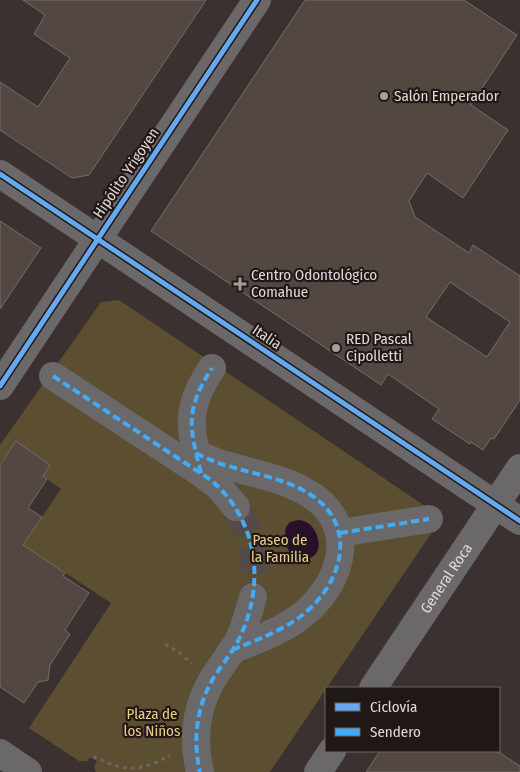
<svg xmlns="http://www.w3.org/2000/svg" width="520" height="772" font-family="'Fira Sans Condensed',sans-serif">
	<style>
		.green { fill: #5c4e31 }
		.water { fill: #27102b }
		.building { fill: #534742; stroke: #756c6a; fill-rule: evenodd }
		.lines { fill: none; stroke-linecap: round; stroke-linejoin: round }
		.minor-tunnel { stroke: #544a49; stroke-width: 28; stroke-dasharray: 28 14; stroke-linecap: butt }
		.path { stroke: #696465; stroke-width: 3; stroke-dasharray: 4 4; stroke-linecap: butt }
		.minor { stroke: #6b6869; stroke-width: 28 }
		.quiet { stroke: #42abf6; stroke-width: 4; stroke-dasharray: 8 4; stroke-linecap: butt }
		.cycleway-casing { stroke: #201817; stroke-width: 8 }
		.cycleway { stroke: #66a8f1; stroke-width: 5 }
		.poi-dot { fill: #a89d9c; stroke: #201817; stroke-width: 2 }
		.labels { text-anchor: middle; stroke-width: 4.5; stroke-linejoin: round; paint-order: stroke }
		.poi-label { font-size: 15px; fill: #e3d7d6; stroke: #201817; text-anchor: start }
		.street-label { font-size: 15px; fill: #e3d7d6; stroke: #201817 }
		.park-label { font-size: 15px; fill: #ecce88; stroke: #201817 }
	</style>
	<rect width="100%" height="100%" fill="#3b3130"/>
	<path class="green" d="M 119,300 L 428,508 L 434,529 L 270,772 L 96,772 L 94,767 L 97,761 L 91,757 L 87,761 L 79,761 L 29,728 L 111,603 L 23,545 L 61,489 L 43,476 L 50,465 L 16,442 L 0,463 L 0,445 L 101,302 Z"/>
	<path class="water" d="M 298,520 C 306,520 312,525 316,533 C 331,568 277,570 286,527 L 290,522 Z"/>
	<g class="building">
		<path d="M 23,0 L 206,0 L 89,175 L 72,178 L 0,130 L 0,82 L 38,107 L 70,58 L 34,34 L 45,15 Z"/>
		<path d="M 305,0 L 464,0 L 517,35 L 471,105 L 508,130 L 463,198 L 427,173 L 409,201 L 415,217 L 469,253 L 473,245 L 520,276 L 520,400 L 494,439 L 491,438 L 483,450 L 471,442 L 470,444 L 432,419 L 439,409 L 388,374 L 381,385 L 151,231 ZM 450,282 L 510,322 L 487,357 L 426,317 Z"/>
		<path d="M 0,221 L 41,248 L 0,309 Z"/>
		<path d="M 16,441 L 50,465 L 43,476 L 47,479 L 28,508 L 42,517 L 23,545 L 65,573 L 63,576 L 89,593 L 65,630 L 70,634 L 50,665 L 48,680 L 38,682 L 24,703 L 0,687 L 0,465 Z"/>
		<path d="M 380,751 L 497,751 L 520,766 L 520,772 L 366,772 Z"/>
	</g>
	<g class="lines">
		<path class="minor-tunnel" d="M 236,507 C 253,535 258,565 253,597"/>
		<g class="path">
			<path d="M 165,644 L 180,653 L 192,664"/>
			<path d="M 94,759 L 95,757 C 124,772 142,772 170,755"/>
		</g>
		<g class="minor">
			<path d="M 0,174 L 520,521"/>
			<path d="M 53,376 L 201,473 L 219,487 L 236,507"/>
			<path d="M 0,386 L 257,0"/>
			<path d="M 196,453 C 208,459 219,464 232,467 C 258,475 287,479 311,495 C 360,527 341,586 301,616 C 280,632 256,640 232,650"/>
			<path d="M 201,471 C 189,425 185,409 212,368"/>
			<path d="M 340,533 L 429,519"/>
			<path id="s1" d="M 373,688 L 520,468"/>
			<path d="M 0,753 L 28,772"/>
			<path d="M 200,772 C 193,742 195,710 211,682 C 219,668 230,655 238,641 C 245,627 249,612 253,597"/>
			<path d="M 318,772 L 332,751"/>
		</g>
		<g class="quiet">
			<path d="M 53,376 L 211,480 C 258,520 266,584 239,639 C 233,651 224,662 216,674 C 197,703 192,738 200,772"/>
			<path d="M 196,453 C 208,459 219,464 232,467 C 258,475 287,479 311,495 C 360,527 341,586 301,616 C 280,632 256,640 232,650"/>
			<path d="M 201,473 C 189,426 185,410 212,368"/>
			<path d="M 340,533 L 429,519"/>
		</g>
		<defs>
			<g id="cycleway">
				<path d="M 0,174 L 520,521"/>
				<path d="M 0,386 L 257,0"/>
			</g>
		</defs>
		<use href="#cycleway" class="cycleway-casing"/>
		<use href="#cycleway" class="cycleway"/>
	</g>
	<g class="poi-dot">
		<circle cx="384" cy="96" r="5"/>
		<path d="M237.5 276.5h5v5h5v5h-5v5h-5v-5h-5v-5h5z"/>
		<circle cx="336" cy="348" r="5"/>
	</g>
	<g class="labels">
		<g class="poi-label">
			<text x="394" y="101">Salón Emperador</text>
			<text x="251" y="280">Centro Odontológico<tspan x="251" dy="17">Comahue</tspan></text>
			<text x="346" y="344">RED Pascal<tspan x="346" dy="17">Cipolletti</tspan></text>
		</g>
		<g class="street-label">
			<text transform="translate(126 173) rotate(-56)" y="5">Hipólito Yrigoyen</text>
			<text transform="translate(267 337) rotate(34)" y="5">Italia</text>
			<text dy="5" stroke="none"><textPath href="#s1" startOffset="132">General Roca</textPath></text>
		</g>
		<g class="park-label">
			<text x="280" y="545">Paseo de<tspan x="280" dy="17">la Familia</tspan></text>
			<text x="152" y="719">Plaza de<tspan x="152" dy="17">los Niños</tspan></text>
		</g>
	</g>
	<rect x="325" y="687" width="175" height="65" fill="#201817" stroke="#6e6463"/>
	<rect x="335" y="703" width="25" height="8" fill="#66a8f1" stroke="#6e6463"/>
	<text x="370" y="712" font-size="15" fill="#e3d7d6">Ciclovía</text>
	<rect x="335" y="728" width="25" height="8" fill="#42abf6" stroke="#6e6463"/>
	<text x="370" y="737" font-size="15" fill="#e3d7d6">Sendero</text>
</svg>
